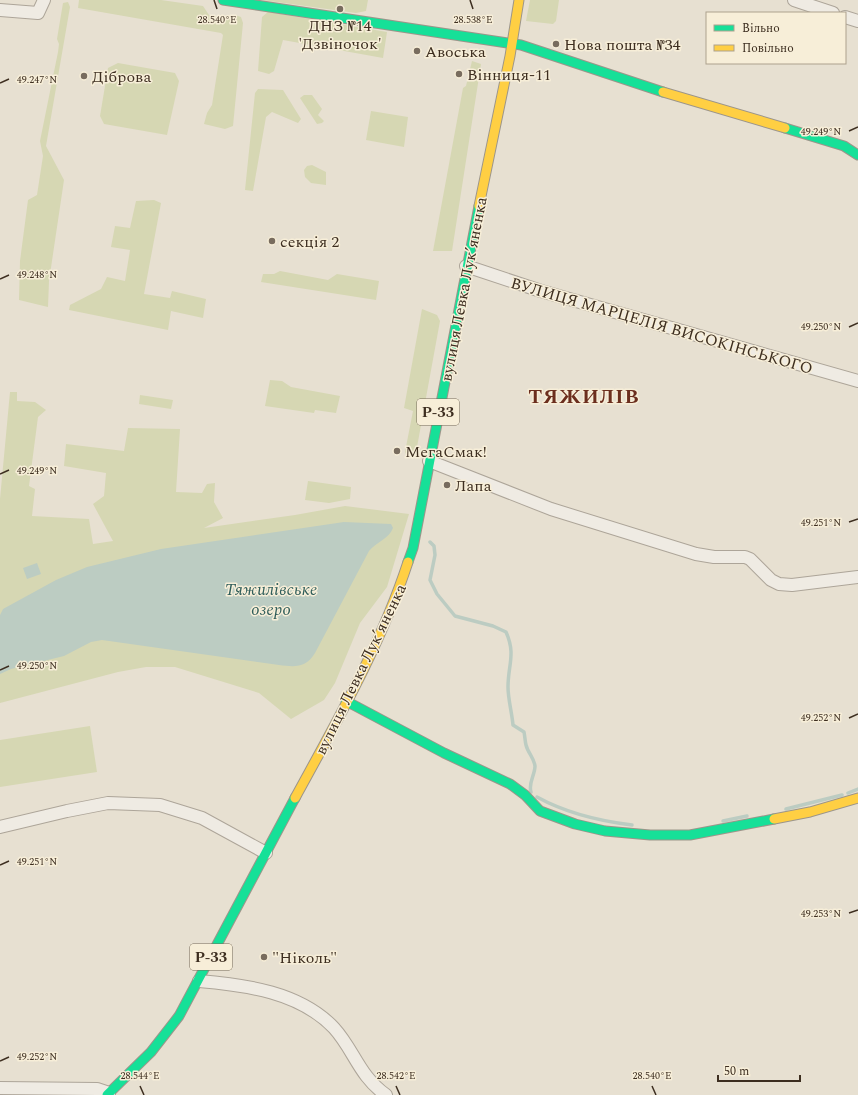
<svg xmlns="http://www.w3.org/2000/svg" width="858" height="1095" font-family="Spectral,serif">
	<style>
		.green { fill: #d6d7b3 }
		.water { fill: #bcccc2 }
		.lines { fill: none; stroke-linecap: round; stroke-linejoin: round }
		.stream { stroke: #bcccc2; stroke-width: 3.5 }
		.street-casing { stroke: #ada599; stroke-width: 14 }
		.fast-casing { stroke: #9c958a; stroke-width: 11 }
		.slow-casing { stroke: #9c958a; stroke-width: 11 }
		.street { stroke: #efebe3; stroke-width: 12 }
		.fast { stroke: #16e098; stroke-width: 9 }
		.slow { stroke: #ffcf43; stroke-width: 9 }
		.ticks { fill: none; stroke: #3d2e20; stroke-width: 1.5 }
		.poi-dot { fill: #786c5e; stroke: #f7eed8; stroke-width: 1.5 }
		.labels { text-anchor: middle; stroke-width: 3; stroke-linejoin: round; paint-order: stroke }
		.shield { fill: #f7eed8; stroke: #756857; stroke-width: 1 }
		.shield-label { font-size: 15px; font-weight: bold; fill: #3d2e20 }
		.poi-label { font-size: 16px; fill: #3d2e20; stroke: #f7eed8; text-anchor: start }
		.street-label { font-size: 16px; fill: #3d2e20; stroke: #f7eed8 }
		.water-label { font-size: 17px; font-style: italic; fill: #2f5d5a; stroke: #f7eed8 }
		.district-label { font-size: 20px; font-weight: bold; letter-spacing: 1px; fill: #6b2e1e; stroke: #f7eed8 }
		.ticks-label { font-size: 10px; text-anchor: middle; fill: #3d2e20; stroke: #f7eed8; stroke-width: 3; stroke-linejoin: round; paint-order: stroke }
	</style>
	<rect width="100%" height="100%" fill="#e7e0d1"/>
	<g class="green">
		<path d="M 79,0 L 161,0 L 203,6 L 209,15 L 226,18 L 235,15 L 241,17 L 243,23 L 233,126 L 225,129 L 204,124 L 207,113 L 212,105 L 223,35 L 221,33 L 78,8 Z"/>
		<path d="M 262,0 L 368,0 L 366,11 L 356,13 Z"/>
		<path d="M 530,0 L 559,0 L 556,21 L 553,24 L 526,21 Z"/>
		<path d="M 68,2 L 70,7 L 46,146 L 64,180 L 49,281 L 48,307 L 19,300 L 20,261 L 28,200 L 37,195 L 43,156 L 40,141 L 58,52 L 59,44 L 57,39 L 63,3 Z"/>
		<path d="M 268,12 L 387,32 L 383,58 L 283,40 L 274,71 L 269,74 L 258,71 L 262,17 Z"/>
		<path d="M 472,61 L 481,64 L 452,251 L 433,251 L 463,88 L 466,86 Z"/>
		<path d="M 118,63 L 175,73 L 179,81 L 167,135 L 104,124 L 100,116 L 108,68 Z"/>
		<path d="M 258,89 L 283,90 L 301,119 L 298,123 L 272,112 L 266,117 L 253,191 L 245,190 L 255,93 Z"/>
		<path d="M 304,95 L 312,95 L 322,109 L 318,115 L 324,121 L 322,123 L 317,124 L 300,98 Z"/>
		<path d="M 371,111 L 408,117 L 404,147 L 366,140 Z"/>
		<path d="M 312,165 L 326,172 L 326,185 L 311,183 L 305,177 L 304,170 L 307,166 Z"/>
		<path d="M 154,200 L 161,203 L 144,294 L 170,298 L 172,291 L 206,299 L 203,318 L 171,311 L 168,330 L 69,310 L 70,305 L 101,289 L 107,277 L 125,281 L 130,250 L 111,247 L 115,226 L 130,228 L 136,201 Z"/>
		<path d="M 280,271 L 328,280 L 337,274 L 379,281 L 376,300 L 261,282 L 263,274 L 274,274 Z"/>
		<path d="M 422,309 L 437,315 L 440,321 L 415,458 L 408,458 L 405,452 L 413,411 L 404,408 Z"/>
		<path d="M 270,380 L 282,381 L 291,387 L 340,396 L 336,413 L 315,410 L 314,413 L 265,406 Z"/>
		<path d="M 10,392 L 17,392 L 17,401 L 35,402 L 46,410 L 38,417 L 29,486 L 35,489 L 32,516 L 89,519 L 93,544 L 113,541 L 93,504 L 104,496 L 106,473 L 64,466 L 66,444 L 124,451 L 128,428 L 180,429 L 176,492 L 202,493 L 207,484 L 215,483 L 214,502 L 223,518 L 204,528 L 295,515 L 345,506 L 409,514 L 387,587 L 360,623 L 335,683 L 324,700 L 291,719 L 259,693 L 175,667 L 146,667 L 118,672 L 0,703 L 0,499 Z"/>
		<path d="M 140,395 L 173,400 L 171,409 L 139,404 Z"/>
		<path d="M 308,481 L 351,487 L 350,499 L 329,503 L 305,500 Z"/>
		<path d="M 90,726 L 97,772 L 0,787 L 0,740 Z"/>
	</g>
	<g class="water">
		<path d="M 344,522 L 391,524 L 393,528 C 389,539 376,542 369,551 L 315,653 C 306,668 295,667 279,665 L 102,640 L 91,642 L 64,656 L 11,669 L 0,674 L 0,615 L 3,609 L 56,580 L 87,567 L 161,549 Z"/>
		<path d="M 37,563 L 41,574 L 27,579 L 23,568 Z"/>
	</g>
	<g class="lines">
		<g class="stream">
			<path d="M 430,542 L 434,546 L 435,555 L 430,580 L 437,594 L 455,616 L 493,626 L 506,632 C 516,654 508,665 508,687 C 508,699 512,713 513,725 L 524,732 C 525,737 525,741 526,745 C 528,753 534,758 535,766 C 535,775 528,783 531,792"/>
			<path d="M 848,793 L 858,789"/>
			<path d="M 537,797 C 566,813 599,821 632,825"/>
			<path d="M 786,809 L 842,795"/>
			<path d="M 723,821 L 747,816"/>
		</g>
		<defs>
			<g id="street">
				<path d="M 794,0 L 833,13"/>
				<path d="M 0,10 L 38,13 L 44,0"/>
				<path d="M 845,17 L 858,21"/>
				<path d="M 466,266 L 541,291 L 858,381"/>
				<path d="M 429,461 L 551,509 L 696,554 L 714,557 L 745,557 L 750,559 L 771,580 L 779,584 L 792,585 L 858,577"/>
				<path d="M 0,827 L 67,811 L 108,803 L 160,805 L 202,818 L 266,853"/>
				<path d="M 199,981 C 246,985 300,992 334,1028 C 354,1050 359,1076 386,1095"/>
				<path d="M 0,1088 L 97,1089 L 109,1093"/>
			</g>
			<g id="fast">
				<path d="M 223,0 L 521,45 L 663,92"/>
				<path d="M 785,128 L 844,146 L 858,155"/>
				<path d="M 408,562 L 413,548 L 479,206"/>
				<path d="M 346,701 L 444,753 L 510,784 L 525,795 L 540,811 L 575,824 L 605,831 L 650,835 L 690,835 L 774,819"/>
				<path d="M 107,1095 L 151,1052 L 179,1016 L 295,798"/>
			</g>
			<g id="slow">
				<path d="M 663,92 L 785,128"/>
				<path d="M 479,206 L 510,56 L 519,0"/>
				<path d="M 295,798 C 337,721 381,645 408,562"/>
				<path d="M 774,819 L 810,812 L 858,798"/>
			</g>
		</defs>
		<use href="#street" class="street-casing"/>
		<use href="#fast" class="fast-casing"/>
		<use href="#slow" class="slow-casing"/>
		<use href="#street" class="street"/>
		<use href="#fast" class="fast"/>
		<use href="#slow" class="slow"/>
	</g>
	<path class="ticks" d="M 214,0 L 217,9M 470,0 L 473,9M 0,83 L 9,79M 849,131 L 858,127M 0,279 L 9,275M 849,327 L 858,323M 0,474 L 9,470M 849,522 L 858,519M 0,670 L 9,666M 849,718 L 858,714M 0,865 L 9,861M 849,913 L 858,910M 0,1061 L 9,1057M 140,1086 L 144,1095M 396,1086 L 400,1095M 652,1086 L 656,1095"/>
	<g class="poi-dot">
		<circle cx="340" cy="9" r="4"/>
		<circle cx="556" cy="44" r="4"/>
		<circle cx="417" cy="51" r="4"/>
		<circle cx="459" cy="74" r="4"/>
		<circle cx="84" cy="76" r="4"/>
		<circle cx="272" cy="241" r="4"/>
		<circle cx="397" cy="451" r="4"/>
		<circle cx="447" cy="485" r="4"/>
		<circle cx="264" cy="957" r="4"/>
	</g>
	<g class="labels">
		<g class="shield">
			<rect x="417" y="399" width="42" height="26" rx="3"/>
			<rect x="190" y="944" width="42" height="26" rx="3"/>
		</g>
		<g class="shield-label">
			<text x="438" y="417">Р-33</text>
			<text x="211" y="962">Р-33</text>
		</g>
		<g class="poi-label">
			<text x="340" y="31" text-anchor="middle">ДНЗ №14<tspan x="340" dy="18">'Дзвіночок'</tspan></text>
			<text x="564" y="50">Нова пошта №34</text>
			<text x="425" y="57">Авоська</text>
			<text x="467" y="80">Вінниця-11</text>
			<text x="92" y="82">Діброва</text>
			<text x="280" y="247">секція 2</text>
			<text x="405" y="457">МегаСмак!</text>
			<text x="455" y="491">Лапа</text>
			<text x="272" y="963">"Ніколь"</text>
		</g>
		<g class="street-label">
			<text transform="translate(463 289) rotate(-79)" y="6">вулиця Левка Лукʼяненка</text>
			<text transform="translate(662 325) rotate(16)" y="6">ВУЛИЦЯ МАРЦЕЛІЯ ВИСОКІНСЬКОГО</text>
			<text transform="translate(360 669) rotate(-64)" y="6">вулиця Левка Лукʼяненка</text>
		</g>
		<g class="water-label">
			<text x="271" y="595">Тяжилівське<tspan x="271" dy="20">озеро</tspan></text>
		</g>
		<g class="district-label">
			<text x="584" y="403">ТЯЖИЛІВ</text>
		</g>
	</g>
	<g class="ticks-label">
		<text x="217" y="23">28.540°E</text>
		<text x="473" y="23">28.538°E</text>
		<text x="37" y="83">49.247°N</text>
		<text x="821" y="135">49.249°N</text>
		<text x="37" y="278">49.248°N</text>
		<text x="821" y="330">49.250°N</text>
		<text x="37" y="474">49.249°N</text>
		<text x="821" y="526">49.251°N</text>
		<text x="37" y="669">49.250°N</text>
		<text x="821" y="721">49.252°N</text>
		<text x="37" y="865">49.251°N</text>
		<text x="821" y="917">49.253°N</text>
		<text x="37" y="1060">49.252°N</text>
		<text x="140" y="1079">28.544°E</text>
		<text x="396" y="1079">28.542°E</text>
		<text x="652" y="1079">28.540°E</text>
	</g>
	<rect x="706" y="12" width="140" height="52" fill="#f7eed8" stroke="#ada18e"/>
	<rect x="714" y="25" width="20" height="6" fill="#16e098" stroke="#ada18e"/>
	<text x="742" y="32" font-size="12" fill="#3d2e20">Вільно</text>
	<rect x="714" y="45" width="20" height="6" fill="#ffcf43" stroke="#ada18e"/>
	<text x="742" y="52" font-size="12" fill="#3d2e20">Повільно</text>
	<path d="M718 1075v6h82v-6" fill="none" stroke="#3d2e20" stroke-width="2"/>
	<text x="724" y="1075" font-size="12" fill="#3d2e20" stroke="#f7eed8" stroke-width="3" paint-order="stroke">50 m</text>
</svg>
